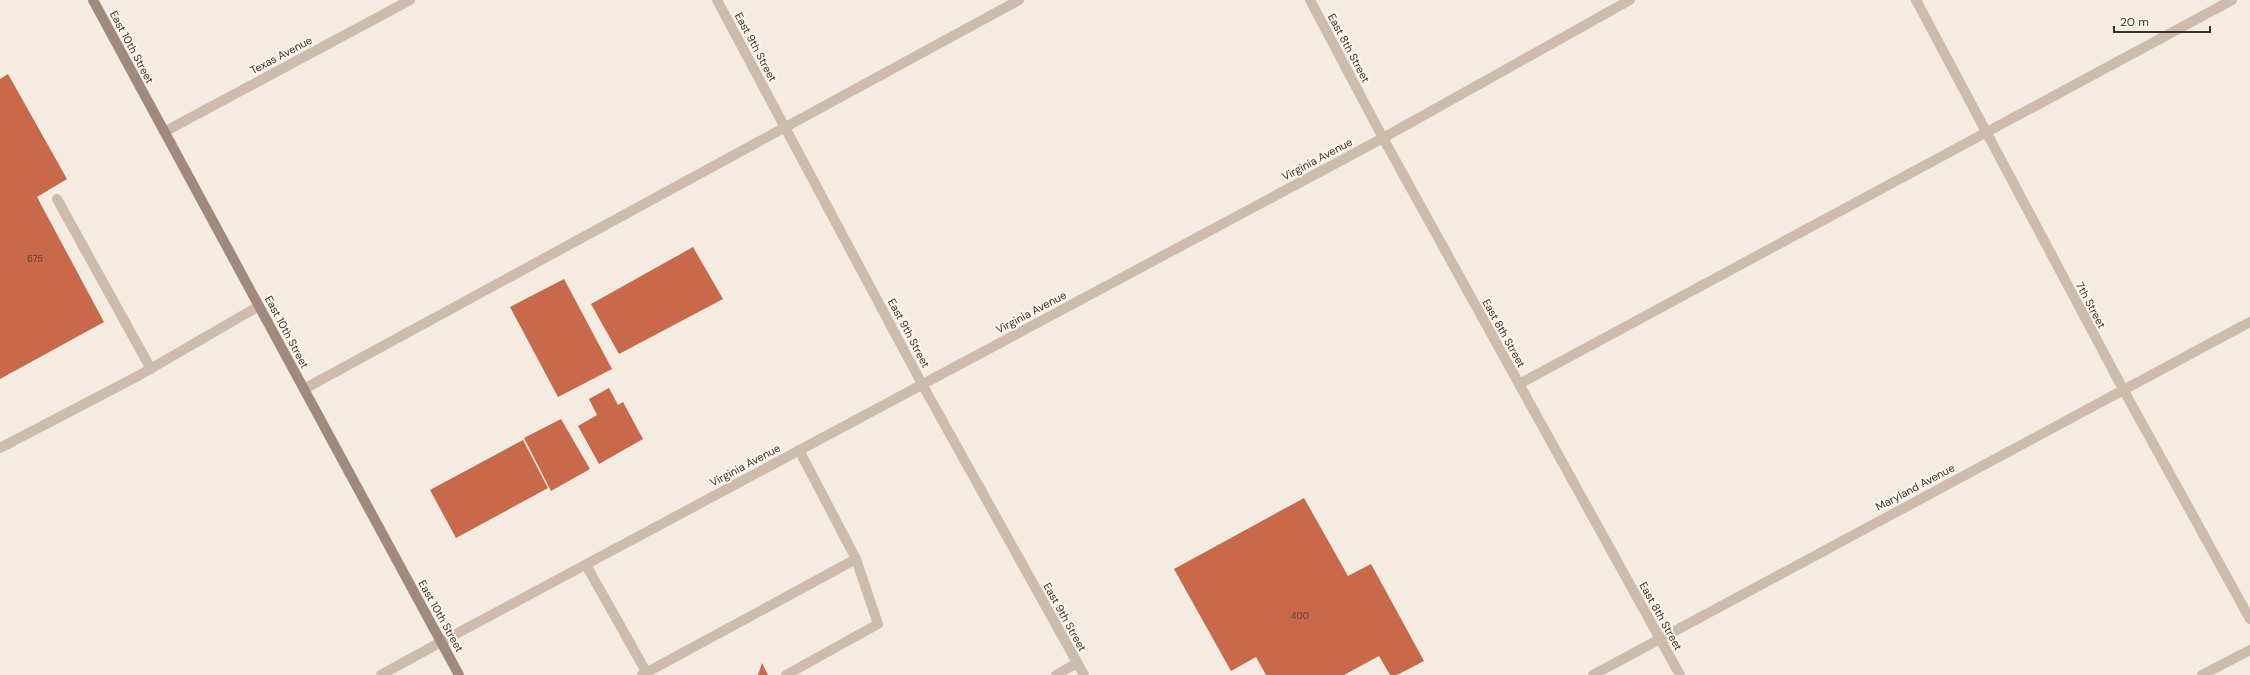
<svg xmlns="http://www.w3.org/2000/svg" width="2250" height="675" font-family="'DM Sans',sans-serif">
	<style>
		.building { fill: #c8694b }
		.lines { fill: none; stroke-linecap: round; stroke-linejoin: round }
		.service { stroke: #cdbbac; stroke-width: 10 }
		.minor { stroke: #cdbbac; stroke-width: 10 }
		.tertiary { stroke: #cdbbac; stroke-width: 10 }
		.secondary { stroke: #a18a7d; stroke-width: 10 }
		.labels { text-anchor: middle; stroke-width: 4; stroke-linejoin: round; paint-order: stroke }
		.number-label { font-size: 9px; fill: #5e3e33 }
		.street-label { font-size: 11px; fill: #3b302b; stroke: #fbf5ee }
	</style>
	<rect width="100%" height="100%" fill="#f4ebe1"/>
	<g class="building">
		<path d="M 8,74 L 67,179 L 37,197 L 104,322 L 0,379 L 0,79 Z"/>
		<path d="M 693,247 L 723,299 L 619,354 L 591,304 Z"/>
		<path d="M 564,279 L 612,369 L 558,397 L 510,307 Z"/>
		<path d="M 609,388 L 618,405 L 623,402 L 643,439 L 599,464 L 578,426 L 597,415 L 589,399 Z"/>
		<path d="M 561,419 L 590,469 L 551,491 L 524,438 Z"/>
		<path d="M 523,440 L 548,488 L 456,538 L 430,490 Z"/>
		<path d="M 1304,498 L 1348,576 L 1371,564 L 1424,661 L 1397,675 L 1390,675 L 1379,656 L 1344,675 L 1266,675 L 1256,657 L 1231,671 L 1174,569 Z"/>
		<path d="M 762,663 L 768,675 L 758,675 Z"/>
	</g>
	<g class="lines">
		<g class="service">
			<path d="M 57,199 L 151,369"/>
			<path d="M 1519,384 L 2232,0"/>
			<path d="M 304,389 L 1019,0"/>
			<path d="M 0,448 L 138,376 L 259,306"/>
			<path d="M 586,565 L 648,675"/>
			<path d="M 381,675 L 441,642"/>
			<path d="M 642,675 L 856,559"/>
			<path d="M 786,675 L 878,624 L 856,559 L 799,450"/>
			<path d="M 1056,675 L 1077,663"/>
			<path d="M 2202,675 L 2250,650"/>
		</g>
		<g class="minor">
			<path d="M 717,0 L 922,384 L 1084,675"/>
			<path d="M 1916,0 L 2123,389 L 2250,619"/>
			<path d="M 164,132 L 410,0"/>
			<path d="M 441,642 L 1383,138 L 1630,0"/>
		</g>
		<g class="tertiary">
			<path d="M 1310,0 L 1383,138 L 1680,675"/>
			<path d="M 1593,675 L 2250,322"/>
		</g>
		<path class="secondary" d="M 93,0 L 459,675"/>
	</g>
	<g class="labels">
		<g class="number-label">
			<text x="35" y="262">675</text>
			<text x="1300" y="619">400</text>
		</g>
		<g class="street-label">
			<text transform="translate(132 47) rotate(62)" y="4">East 10th Street</text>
			<text transform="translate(756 47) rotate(62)" y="4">East 9th Street</text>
			<text transform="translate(1349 48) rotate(62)" y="4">East 8th Street</text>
			<text transform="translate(281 55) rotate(-28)" y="4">Texas Avenue</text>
			<text transform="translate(1317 159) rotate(-28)" y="4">Virginia Avenue</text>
			<text transform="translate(2091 305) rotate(62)" y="4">7th Street</text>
			<text transform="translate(1031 312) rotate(-28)" y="4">Virginia Avenue</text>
			<text transform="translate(287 332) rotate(62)" y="4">East 10th Street</text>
			<text transform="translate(909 333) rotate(62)" y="4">East 9th Street</text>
			<text transform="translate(1504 333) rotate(61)" y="4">East 8th Street</text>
			<text transform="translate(745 465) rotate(-28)" y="4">Virginia Avenue</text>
			<text transform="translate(1915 487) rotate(-28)" y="4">Maryland Avenue</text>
			<text transform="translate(441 616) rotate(61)" y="4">East 10th Street</text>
			<text transform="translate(1661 616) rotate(61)" y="4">East 8th Street</text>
			<text transform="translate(1065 617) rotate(61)" y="4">East 9th Street</text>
		</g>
	</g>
	<path d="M2114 26v6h96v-6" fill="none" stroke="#3b302b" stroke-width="2"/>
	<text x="2120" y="26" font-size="12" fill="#3b302b" stroke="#fbf5ee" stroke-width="3" paint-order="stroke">20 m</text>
</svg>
